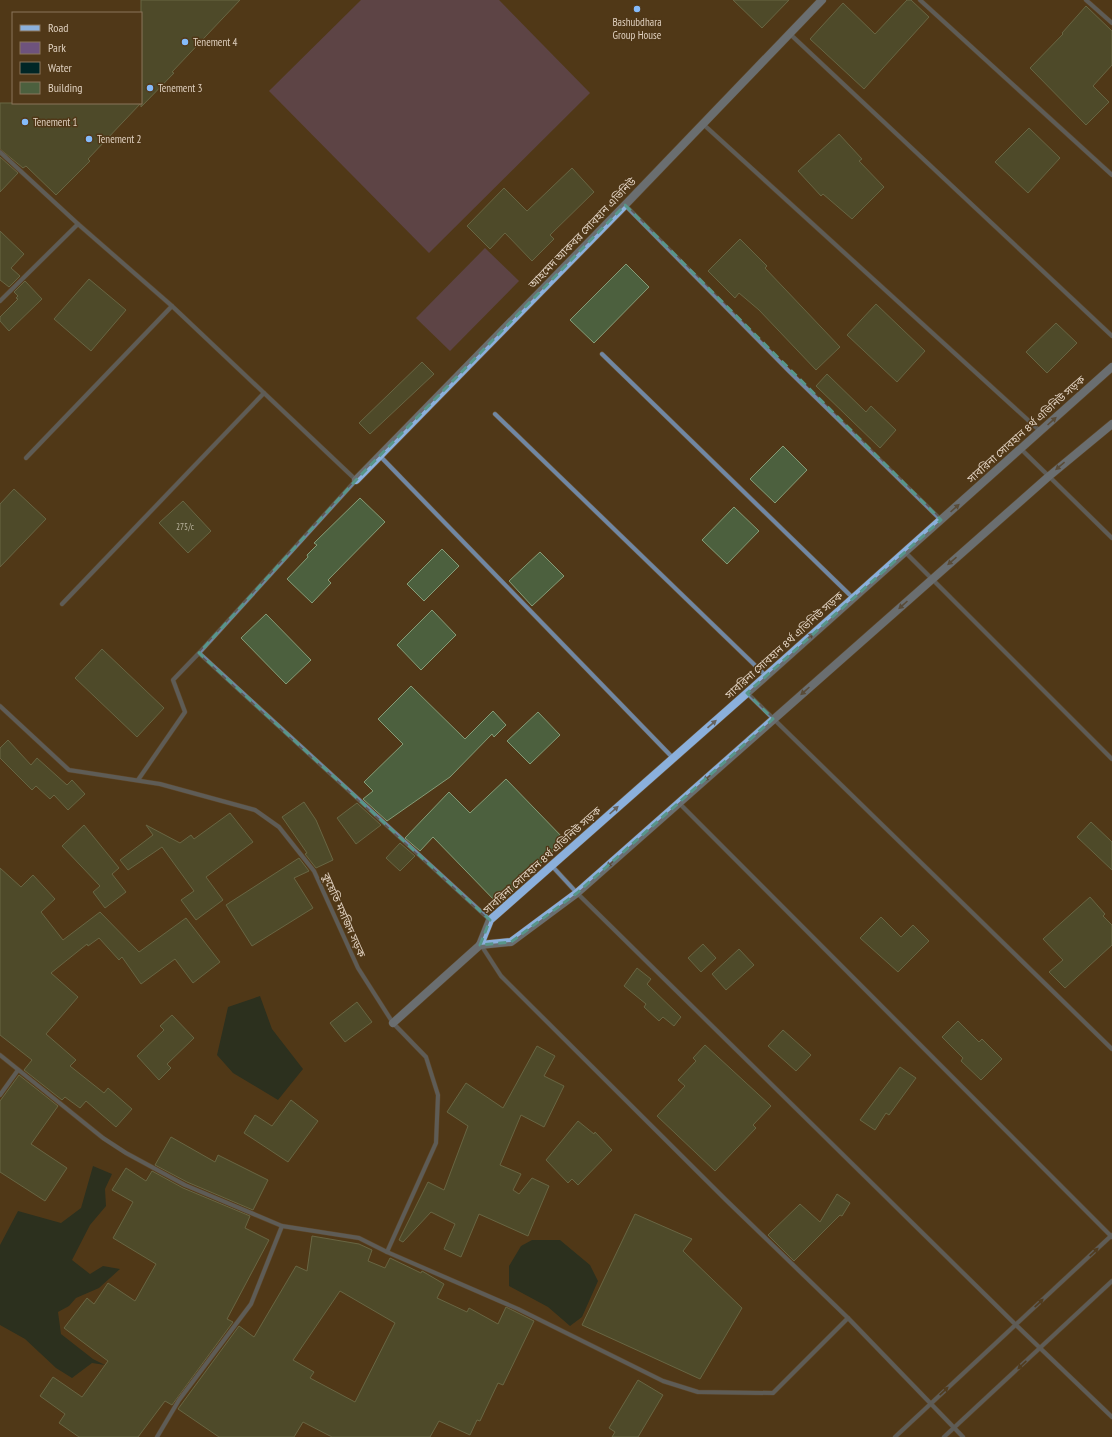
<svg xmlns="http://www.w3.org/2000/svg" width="1112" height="1437" font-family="'PT Sans Narrow','Noto Sans Bengali',sans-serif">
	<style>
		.green { fill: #6e537d }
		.water { fill: #002626 }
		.building { fill: #4c603e; stroke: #869c77; fill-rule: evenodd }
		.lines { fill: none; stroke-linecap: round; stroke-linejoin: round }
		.street-casing { stroke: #6d5639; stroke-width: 5 }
		.secondary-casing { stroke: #6d5639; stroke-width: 9 }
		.street { stroke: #7087a3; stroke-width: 4 }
		.secondary { stroke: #8bb0dc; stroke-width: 8 }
		.oneway { fill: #65625d }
		.oneway2 { fill: #534026 }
		.marked { fill: none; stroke: #58968a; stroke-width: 3; stroke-dasharray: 8 5; stroke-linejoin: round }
		.poi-dot { fill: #85bbfb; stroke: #503818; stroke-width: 1.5 }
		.labels { text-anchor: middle; stroke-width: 3; stroke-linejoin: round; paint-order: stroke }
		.number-label { font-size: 9px; fill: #bab49f }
		.poi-label { font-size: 11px; fill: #dfd0bf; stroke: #503818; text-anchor: start }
		.street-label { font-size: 11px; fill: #dfd0bf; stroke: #503818 }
	</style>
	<rect width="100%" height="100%" fill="#503818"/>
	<g class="green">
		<path d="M 361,0 L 499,0 L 590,93 L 429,253 L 269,91 Z"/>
		<path d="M 485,248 L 519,281 L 450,351 L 416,318 Z"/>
	</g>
	<g class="water">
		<path d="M 260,996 L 272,1029 L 303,1069 L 278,1100 L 233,1073 L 217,1055 L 228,1007 Z"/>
		<path d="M 93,1166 L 112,1174 L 105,1189 L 106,1206 L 90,1225 L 72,1260 L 90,1274 L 103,1266 L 120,1269 L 99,1288 L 76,1298 L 69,1306 L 58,1312 L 61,1334 L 93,1359 L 105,1365 L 92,1363 L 72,1378 L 56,1368 L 25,1339 L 0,1325 L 0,1245 L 18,1211 L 61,1223 L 81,1208 Z"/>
		<path d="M 532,1240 L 560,1240 L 590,1265 L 598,1281 L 582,1317 L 570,1326 L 548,1307 L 509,1286 L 509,1266 L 521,1246 Z"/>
	</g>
	<g class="building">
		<path d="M 141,0 L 240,0 L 172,72 L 174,73 L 141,107 L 141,103 L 88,159 L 90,161 L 56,195 L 26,166 L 23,168 L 0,149 L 0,103 L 141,103 Z"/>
		<path d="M 733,0 L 789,0 L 762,28 Z"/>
		<path d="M 907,0 L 911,0 L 929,17 L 864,89 L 810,39 L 843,3 L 875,34 Z"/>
		<path d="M 1086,6 L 1112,31 L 1112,65 L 1093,86 L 1109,102 L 1086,125 L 1030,68 L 1063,34 L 1062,33 Z"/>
		<path d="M 1029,128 L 1060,158 L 1028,193 L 995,162 Z"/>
		<path d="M 839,134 L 862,159 L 859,161 L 884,187 L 852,219 L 823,194 L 821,196 L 798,171 Z"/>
		<path d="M 0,157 L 18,173 L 0,192 Z"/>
		<path d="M 572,168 L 594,192 L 550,235 L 554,239 L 532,261 L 505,233 L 490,249 L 467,226 L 504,188 L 527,211 Z"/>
		<path d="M 0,231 L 24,254 L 11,268 L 20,276 L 9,287 L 0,280 Z"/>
		<path d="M 740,239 L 767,266 L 765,268 L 840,347 L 816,370 L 759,310 L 739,293 L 735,298 L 708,271 Z"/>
		<path d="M 626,264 L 649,287 L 594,343 L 570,320 Z"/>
		<path d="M 89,279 L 126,310 L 91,351 L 54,319 Z"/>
		<path d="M 25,281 L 42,299 L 9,331 L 0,321 L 0,317 L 18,299 L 16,298 L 18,296 L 14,292 Z"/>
		<path d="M 876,304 L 925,351 L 897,382 L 847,335 Z"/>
		<path d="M 1056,323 L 1077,343 L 1047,373 L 1026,352 Z"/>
		<path d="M 422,362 L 434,374 L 370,434 L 359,423 Z"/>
		<path d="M 827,374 L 866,412 L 871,406 L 896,430 L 880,448 L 816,386 Z"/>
		<path d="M 783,446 L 807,470 L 775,503 L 750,479 Z"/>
		<path d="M 14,489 L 46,519 L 0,567 L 0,504 Z"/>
		<path d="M 360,498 L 385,522 L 328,580 L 331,583 L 312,603 L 287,579 L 308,557 L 307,555 L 317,545 L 314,543 Z"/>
		<path d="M 183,501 L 211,531 L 188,553 L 159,523 Z"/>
		<path d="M 734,507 L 759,531 L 727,564 L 702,540 Z"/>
		<path d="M 442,549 L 459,566 L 424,601 L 407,584 Z"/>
		<path d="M 540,552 L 564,576 L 532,606 L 509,581 Z"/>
		<path d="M 432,610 L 456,635 L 421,670 L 397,645 Z"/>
		<path d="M 266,614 L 311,660 L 286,684 L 241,638 Z"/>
		<path d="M 102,649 L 164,708 L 137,737 L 75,678 Z"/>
		<path d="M 411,686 L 465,739 L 493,711 L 506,725 L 494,737 L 492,734 L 450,777 L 387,821 L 363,799 L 373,791 L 364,782 L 403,744 L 378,719 Z"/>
		<path d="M 538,712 L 560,735 L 530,764 L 507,741 Z"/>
		<path d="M 8,740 L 31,765 L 37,758 L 67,785 L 72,780 L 85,794 L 68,810 L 54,795 L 50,799 L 36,786 L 32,790 L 0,758 L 0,748 Z"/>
		<path d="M 506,779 L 565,840 L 498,904 L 433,837 L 420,851 L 405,838 L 449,792 L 470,813 Z"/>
		<path d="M 304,802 L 316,820 L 333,860 L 316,868 L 305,854 L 307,853 L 282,817 Z"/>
		<path d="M 357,803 L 381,825 L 356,844 L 337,818 Z"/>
		<path d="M 230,813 L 253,842 L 206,877 L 223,900 L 196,920 L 181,900 L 194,891 L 162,847 L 128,870 L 120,860 L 153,835 L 146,825 L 180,843 L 191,835 L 194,839 Z"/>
		<path d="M 1091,822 L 1112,842 L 1112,870 L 1077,837 Z"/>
		<path d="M 84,825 L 119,868 L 112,874 L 126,892 L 105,908 L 93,892 L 100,886 L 62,846 Z"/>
		<path d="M 400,843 L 415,856 L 400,871 L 386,858 Z"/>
		<path d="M 299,858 L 309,871 L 294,878 L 313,908 L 252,946 L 226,905 Z"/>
		<path d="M 0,868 L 21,887 L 33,875 L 55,899 L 41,912 L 63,940 L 100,912 L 139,952 L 186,918 L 220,962 L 193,983 L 175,959 L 141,984 L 122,957 L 119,960 L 99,938 L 88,946 L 87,944 L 51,973 L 78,997 L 46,1034 L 76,1060 L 70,1066 L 104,1093 L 108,1088 L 132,1109 L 116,1127 L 86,1101 L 80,1108 L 65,1097 L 62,1100 L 24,1070 L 32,1060 L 0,1035 Z"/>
		<path d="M 1090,897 L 1105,914 L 1103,916 L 1112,925 L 1112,945 L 1065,988 L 1049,972 L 1063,960 L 1043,939 Z"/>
		<path d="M 881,917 L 901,937 L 913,925 L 929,941 L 898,972 L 860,938 Z"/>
		<path d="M 703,944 L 716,958 L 701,972 L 688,958 Z"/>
		<path d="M 739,949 L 754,965 L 726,990 L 712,974 Z"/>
		<path d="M 637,968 L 651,979 L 647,984 L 681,1017 L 674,1026 L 663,1017 L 659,1021 L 644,1007 L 646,1004 L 624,986 Z"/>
		<path d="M 357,1002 L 372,1022 L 345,1042 L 330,1023 Z"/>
		<path d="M 172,1015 L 194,1038 L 167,1064 L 171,1068 L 159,1080 L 137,1056 L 164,1030 L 160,1026 Z"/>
		<path d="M 958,1021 L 979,1042 L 982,1039 L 1002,1059 L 981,1080 L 961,1061 L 963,1058 L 942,1037 Z"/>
		<path d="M 783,1030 L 811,1055 L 796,1071 L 768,1046 Z"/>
		<path d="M 705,1045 L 771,1106 L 753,1125 L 756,1128 L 715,1171 L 657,1116 L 685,1086 L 678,1080 L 696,1061 L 693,1058 Z"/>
		<path d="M 537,1046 L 555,1056 L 544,1076 L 564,1086 L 544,1127 L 521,1115 L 500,1165 L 521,1174 L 513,1190 L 519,1194 L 532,1178 L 549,1186 L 528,1236 L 479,1214 L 461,1257 L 444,1249 L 455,1224 L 431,1212 L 403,1242 L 399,1240 L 428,1182 L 444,1190 L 468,1126 L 447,1112 L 466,1083 L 503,1108 Z"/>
		<path d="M 900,1067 L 916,1078 L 889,1115 L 886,1113 L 875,1130 L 860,1120 Z"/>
		<path d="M 19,1075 L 58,1106 L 31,1144 L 67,1168 L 45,1201 L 0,1172 L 0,1101 Z"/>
		<path d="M 291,1100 L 318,1121 L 288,1162 L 244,1133 L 255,1115 L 272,1126 Z"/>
		<path d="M 578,1121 L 594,1134 L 595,1132 L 612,1150 L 578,1185 L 572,1179 L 568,1183 L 546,1160 Z"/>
		<path d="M 171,1137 L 215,1162 L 218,1155 L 268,1180 L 253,1210 L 187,1182 L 155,1165 Z"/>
		<path d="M 126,1168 L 146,1181 L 152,1171 L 183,1188 L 250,1216 L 245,1228 L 269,1240 L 227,1319 L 233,1322 L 172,1405 L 165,1401 L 138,1437 L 79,1437 L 59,1423 L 65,1414 L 40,1396 L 53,1377 L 82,1397 L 108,1361 L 64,1328 L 87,1298 L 94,1304 L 108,1283 L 135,1301 L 156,1264 L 113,1238 L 133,1202 L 112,1190 Z"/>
		<path d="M 837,1194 L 850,1203 L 842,1216 L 840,1215 L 794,1261 L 768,1235 L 800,1204 L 820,1222 Z"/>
		<path d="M 635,1214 L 692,1239 L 683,1251 L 742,1308 L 700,1379 L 582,1325 Z"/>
		<path d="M 312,1236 L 359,1244 L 372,1250 L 368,1261 L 385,1268 L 390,1258 L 421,1273 L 422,1271 L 444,1284 L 437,1298 L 467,1312 L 469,1308 L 498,1324 L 506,1307 L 534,1321 L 503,1385 L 498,1383 L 480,1421 L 477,1420 L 470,1435 L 439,1421 L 430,1437 L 332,1437 L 303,1422 L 294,1437 L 219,1437 L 178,1409 L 239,1326 L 254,1337 L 296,1266 L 307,1271 ZM 340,1291 L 395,1323 L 355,1402 L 310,1378 L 314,1372 L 293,1360 Z"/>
		<path d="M 638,1380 L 663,1395 L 638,1437 L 612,1437 L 615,1432 L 609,1428 Z"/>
	</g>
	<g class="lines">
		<defs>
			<g id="street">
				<path d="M 920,0 L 1112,175"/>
				<path d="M 1086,0 L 1112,23"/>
				<path d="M 790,34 L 1112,336"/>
				<path d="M 703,124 L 1040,431"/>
				<path d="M 0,152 L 78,224 L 172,306 L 356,480 L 199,653 L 173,680 L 185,712 L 138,780"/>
				<path d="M 625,205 L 789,371 L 941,520"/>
				<path d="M 0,301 L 78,224"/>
				<path d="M 602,354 L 853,598"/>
				<path d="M 495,414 L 766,676"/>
				<path d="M 1021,449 L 1112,538"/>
				<path d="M 380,456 L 673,758"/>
				<path d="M 26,458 L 172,306"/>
				<path d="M 905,552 L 1112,759"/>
				<path d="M 62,604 L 264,393"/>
				<path d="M 199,653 L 490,920"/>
				<path d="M 747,693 L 1112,1049"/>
				<path d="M 0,706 L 69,770 L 160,784 L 255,810 L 279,827 L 314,871 L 358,968 L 393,1023 L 426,1057 L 438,1095 L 436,1143 L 387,1252"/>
				<path d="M 679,803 L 1112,1237"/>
				<path d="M 552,866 L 577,893 L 1016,1325 L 1112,1417"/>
				<path d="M 481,945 L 501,976 L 726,1200 L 848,1318 L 963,1437"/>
				<path d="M 0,1055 L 103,1138 L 126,1153 L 185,1185 L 282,1226 L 359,1238 L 387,1252 L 518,1309 L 663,1381 L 698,1392 L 773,1393 L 848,1318"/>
				<path d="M 0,1095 L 18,1070"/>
				<path d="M 157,1437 L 179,1400 L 251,1304 L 282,1226"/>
				<path d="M 895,1437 L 1112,1235"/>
				<path d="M 944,1437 L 1112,1281"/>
			</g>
			<g id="secondary">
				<path d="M 356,480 L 625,205 L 822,0"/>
				<path d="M 480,945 L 511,942 L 577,893 L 1048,477 L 1112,424"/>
				<path d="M 393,1023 L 480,945 L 490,920 L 747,693 L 1112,367"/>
			</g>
		</defs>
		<use href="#street" class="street-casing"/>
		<use href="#secondary" class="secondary-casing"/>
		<use href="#street" class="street"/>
		<use href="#secondary" class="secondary"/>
	</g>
	<defs><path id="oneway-solid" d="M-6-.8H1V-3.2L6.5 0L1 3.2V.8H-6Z"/></defs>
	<g class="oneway">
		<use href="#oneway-solid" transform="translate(1052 421) rotate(-42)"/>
		<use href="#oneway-solid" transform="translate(1060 466) rotate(140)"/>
		<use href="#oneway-solid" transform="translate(955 508) rotate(-42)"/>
		<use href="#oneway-solid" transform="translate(952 561) rotate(139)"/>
		<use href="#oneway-solid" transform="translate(903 605) rotate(138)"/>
		<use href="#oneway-solid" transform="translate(809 637) rotate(-42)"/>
		<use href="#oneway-solid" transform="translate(805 691) rotate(138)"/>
		<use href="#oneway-solid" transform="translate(712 724) rotate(-41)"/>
		<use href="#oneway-solid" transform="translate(708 777) rotate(139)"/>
		<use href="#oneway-solid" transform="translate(614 810) rotate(-42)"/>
		<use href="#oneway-solid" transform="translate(611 863) rotate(138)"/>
	</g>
	<g class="oneway2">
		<use href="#oneway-solid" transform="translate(1094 1252) rotate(-43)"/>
		<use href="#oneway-solid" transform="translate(1039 1303) rotate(-43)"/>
		<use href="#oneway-solid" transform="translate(1022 1365) rotate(137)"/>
		<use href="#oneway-solid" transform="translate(944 1391) rotate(-43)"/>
	</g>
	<path d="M0 0H1112V1437H0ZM 625,205 L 941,520 L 747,693 L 773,719 L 577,893 L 511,942 L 480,945 L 490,920 L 199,653 L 356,480 Z" fill="#503818" fill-opacity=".55" fill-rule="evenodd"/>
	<path class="marked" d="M 625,205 L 941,520 L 747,693 L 773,719 L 577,893 L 511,942 L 480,945 L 490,920 L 199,653 L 356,480 Z"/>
	<g class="poi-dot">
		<circle cx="637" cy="9" r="4"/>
		<circle cx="185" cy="42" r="4"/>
		<circle cx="150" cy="88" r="4"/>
		<circle cx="25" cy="122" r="4"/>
		<circle cx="89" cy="139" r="4"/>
	</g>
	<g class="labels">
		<g class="number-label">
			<text x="185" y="530">275/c</text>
		</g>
		<g class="poi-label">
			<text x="637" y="26" text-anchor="middle">Bashubdhara<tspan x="637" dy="13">Group House</tspan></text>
			<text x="193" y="46">Tenement 4</text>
			<text x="158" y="92">Tenement 3</text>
			<text x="33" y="126">Tenement 1</text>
			<text x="97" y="143">Tenement 2</text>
		</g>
		<g class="street-label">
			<text transform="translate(582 233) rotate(-46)" y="4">আহমেদ আকবর সোবহান এভিনিউ</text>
			<text transform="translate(1026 429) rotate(-42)" y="4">সাবরিনা সোবহান ৪র্থ এভিনিউ সড়ক</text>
			<text transform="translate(784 645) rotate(-42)" y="4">সাবরিনা সোবহান ৪র্থ এভিনিউ সড়ক</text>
			<text transform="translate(542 860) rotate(-42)" y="4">সাবরিনা সোবহান ৪র্থ এভিনিউ সড়ক</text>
			<text transform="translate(344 915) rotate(66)" y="4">কুয়েতি মসজিদ সড়ক</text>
		</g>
	</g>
	<rect x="12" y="12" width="130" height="92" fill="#503818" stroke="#89755b"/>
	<rect x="20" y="25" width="20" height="6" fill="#8bb0dc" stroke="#89755b"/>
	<text x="48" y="32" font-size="12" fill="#dfd0bf">Road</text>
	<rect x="20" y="42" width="20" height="12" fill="#6e537d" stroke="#89755b"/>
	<text x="48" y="52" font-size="12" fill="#dfd0bf">Park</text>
	<rect x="20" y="62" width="20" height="12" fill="#002626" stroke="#89755b"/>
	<text x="48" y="72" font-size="12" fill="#dfd0bf">Water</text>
	<rect x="20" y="82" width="20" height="12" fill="#4c603e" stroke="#89755b"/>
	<text x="48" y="92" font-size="12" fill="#dfd0bf">Building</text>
</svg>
